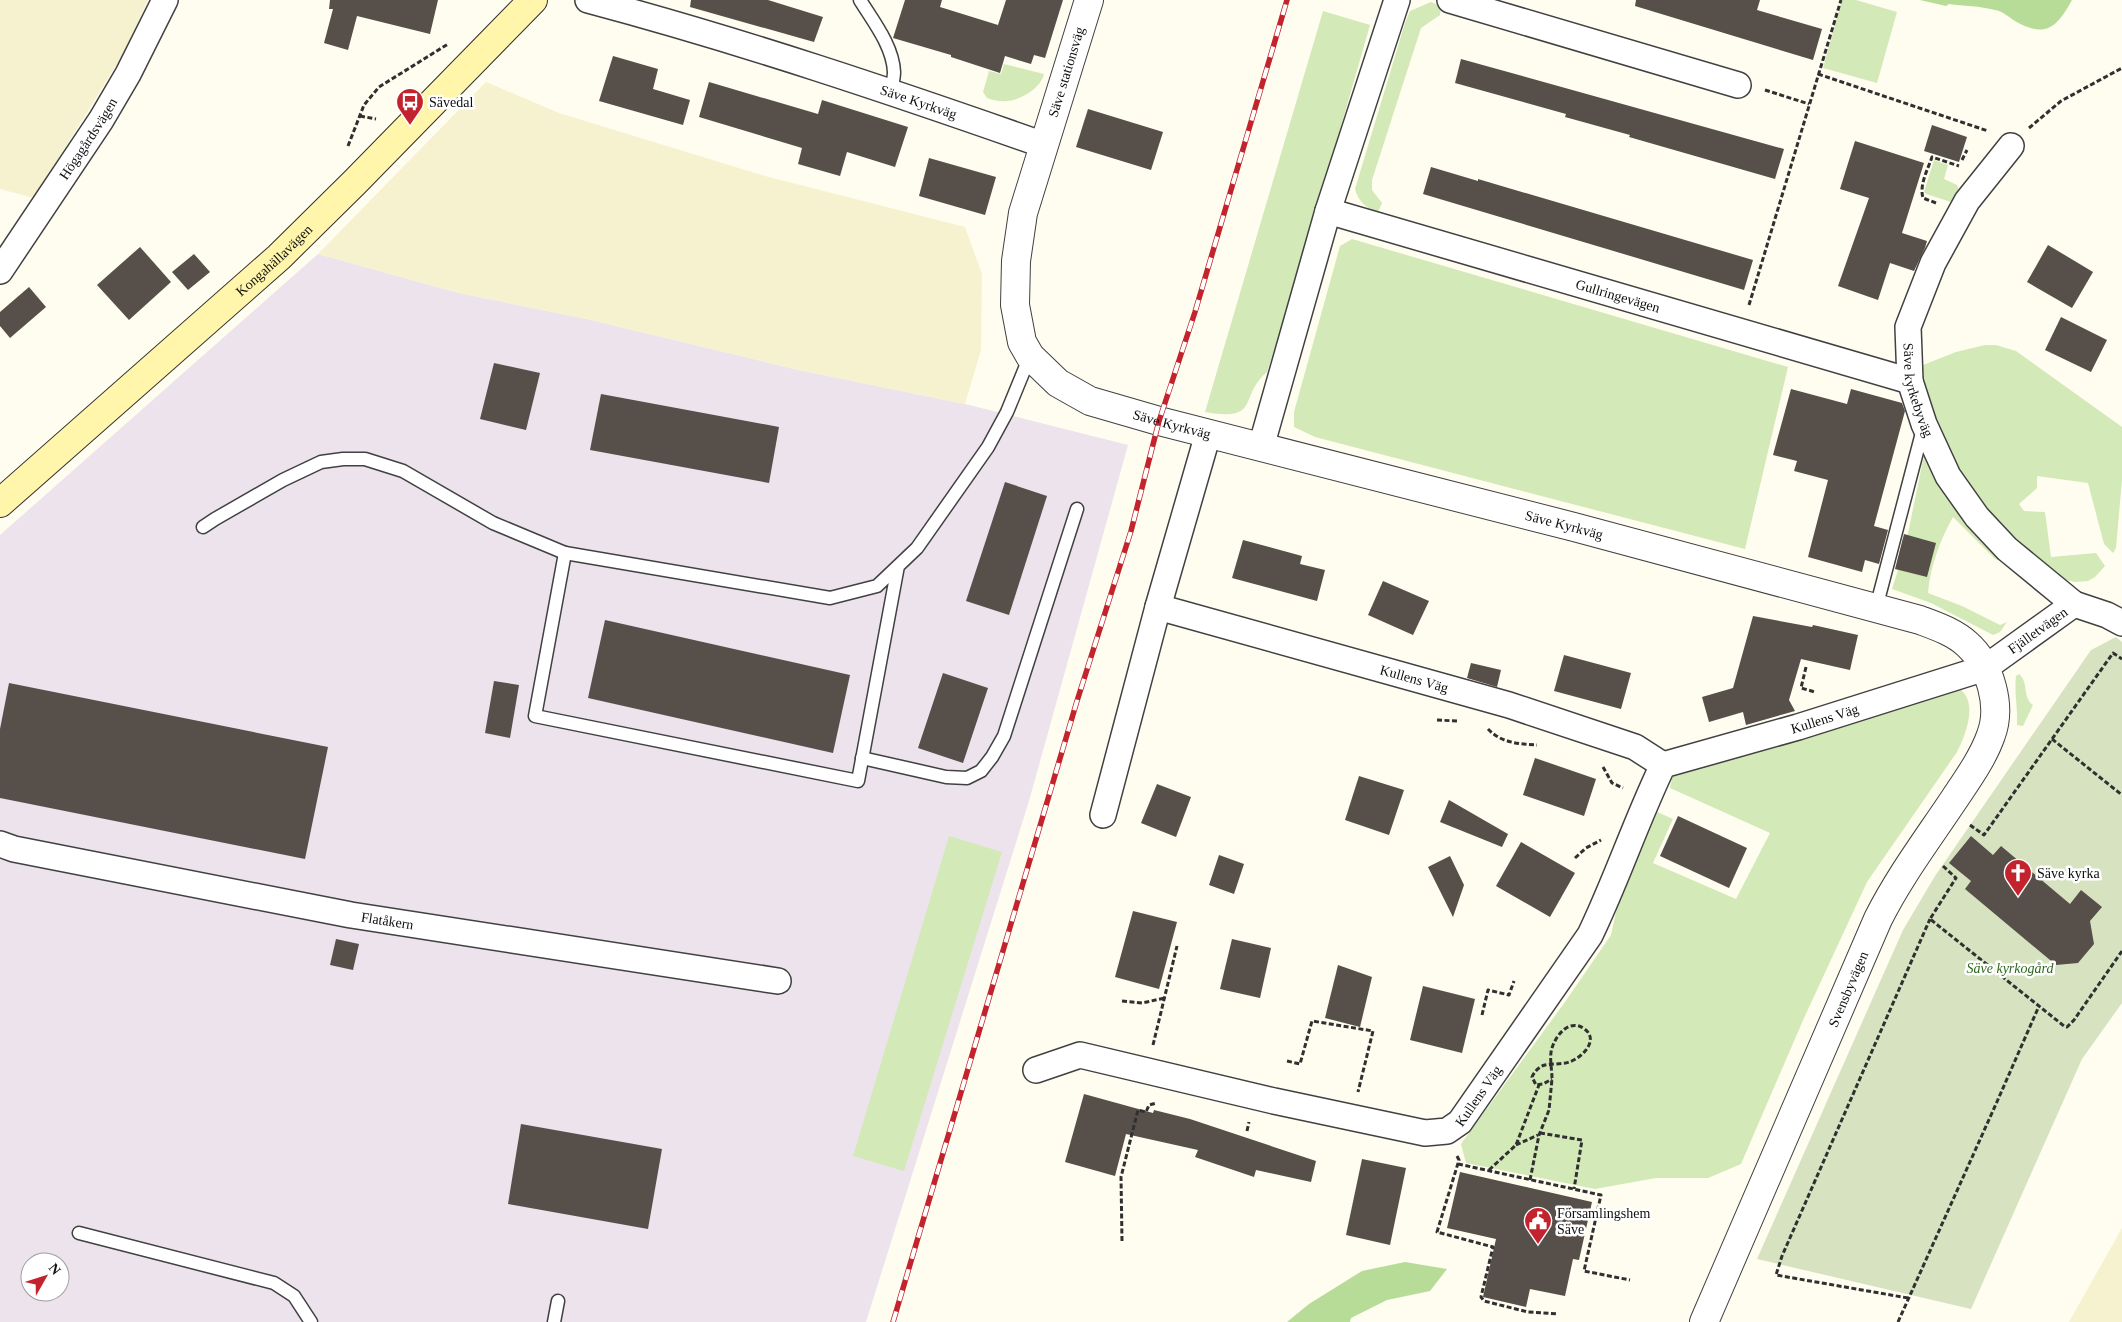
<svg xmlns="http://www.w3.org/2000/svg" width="2122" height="1322" font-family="Georgia,serif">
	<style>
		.industrial { fill: #ece3ed; fill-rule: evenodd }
		.farmland { fill: #f6f2cf }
		.green { fill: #d3eab8 }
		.forest { fill: #b7dc97 }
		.cemetery { fill: #d7e2c0 }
		.building { fill: #574f4a }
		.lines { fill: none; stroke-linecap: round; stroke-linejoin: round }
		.service-casing { stroke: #414141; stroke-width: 15 }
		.minor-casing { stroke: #414141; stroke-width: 28 }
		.tertiary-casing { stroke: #414141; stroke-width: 30 }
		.secondary-casing { stroke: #303030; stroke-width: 30 }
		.path { stroke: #303030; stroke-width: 3; stroke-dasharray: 5 2.5; stroke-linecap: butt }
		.service { stroke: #fff; stroke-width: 12 }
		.minor { stroke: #fff; stroke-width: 25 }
		.tertiary { stroke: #fff; stroke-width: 28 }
		.secondary { stroke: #fff5ab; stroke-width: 28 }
		.rail-casing { stroke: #c2232c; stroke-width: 5.5 }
		.rail { stroke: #fff; stroke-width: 4; stroke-dasharray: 11; stroke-linecap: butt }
		.labels { text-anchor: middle; stroke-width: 5; stroke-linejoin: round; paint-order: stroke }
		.street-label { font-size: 14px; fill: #0e0e0e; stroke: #fff }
		.poi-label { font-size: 14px; fill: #0e0e0e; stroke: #fff; text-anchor: start }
		.park-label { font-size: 14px; font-style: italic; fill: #2d681d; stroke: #fff }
	</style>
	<rect width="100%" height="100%" fill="#fffcf0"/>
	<path class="industrial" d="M 318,254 L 459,293 L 587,319 L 799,370 L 965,404 L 1128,445 L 1029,801 L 866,1322 L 0,1322 L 0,535 ZM 30,1262 L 60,1262 L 60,1292 L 30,1292 Z"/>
	<g class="farmland">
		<path d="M 0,0 L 148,0 L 123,54 L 34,198 L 0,189 Z"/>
		<path d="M 486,82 L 559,113 L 765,176 L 965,227 L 982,274 L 981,350 L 965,404 L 799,370 L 587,319 L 459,293 L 318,254 Z"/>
		<path d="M 2122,1228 L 2122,1322 L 2069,1322 Z"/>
	</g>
	<g class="green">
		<path d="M 1842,0 L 1856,0 L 1897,12 L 1877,83 L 1823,68 Z"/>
		<path d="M 1431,2 L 1441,6 L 1440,15 L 1421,28 L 1372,180 L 1372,190 L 1382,203 L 1378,212 C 1367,209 1358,201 1355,189 L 1405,23 L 1410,11 Z"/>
		<path d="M 1323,11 L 1370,25 L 1307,245 L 1267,372 C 1238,396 1262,422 1205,412 Z"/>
		<path d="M 1004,64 L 1044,74 C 1041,88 1021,100 1007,101 C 1000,102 993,100 987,98 L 983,92 L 989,71 L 1001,74 Z"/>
		<path d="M 1934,160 L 1948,165 L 1944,179 L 1957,185 L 1959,190 L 1954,203 L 1926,194 L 1924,192 Z"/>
		<path d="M 1352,239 L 1788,367 L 1745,549 L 1315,437 L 1294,427 L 1294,412 L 1340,246 Z"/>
		<path d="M 1985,345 L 1996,345 L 2016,351 L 2122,427 L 2122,480 L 2116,548 L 2113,553 L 2104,544 L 2088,483 L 2037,476 L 2037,488 L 2019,504 L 2024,511 L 2045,512 L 2051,557 L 2096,553 L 2105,566 L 2095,577 L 2088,581 L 2075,582 L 2061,579 L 2015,548 L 1950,461 L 1918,367 L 1956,352 Z"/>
		<path d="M 1926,455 L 2000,557 L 1997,560 L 1994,558 L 1953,517 C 1940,540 1930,567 1928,593 L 1962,606 L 2000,625 L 2007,622 L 2000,632 L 1993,635 L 1931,603 L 1892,589 L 1905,548 L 1923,460 Z"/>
		<path d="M 2019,674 C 2029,682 2022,697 2033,705 L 2023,726 L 2017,725 C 2018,709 2014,692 2016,676 Z"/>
		<path d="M 1960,688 C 1962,691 1966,695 1967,698 C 1974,714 1964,738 1957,752 L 1867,882 L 1804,1018 L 1741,1164 L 1708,1178 L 1656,1178 L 1595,1189 L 1466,1163 L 1461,1144 L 1565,1002 L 1611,935 L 1618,903 L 1655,811 L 1673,819 L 1653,863 L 1736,899 L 1770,833 L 1670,788 L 1673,773 Z"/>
		<path d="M 949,836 L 1002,852 L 904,1171 L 853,1156 Z"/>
	</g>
	<g class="forest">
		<path d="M 1920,0 L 2072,0 C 2057,27 2046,39 2015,21 C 2009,17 2002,11 1995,10 C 1980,6 1964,6 1949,4 L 1946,6 Z"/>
		<path d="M 1405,1262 L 1447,1269 L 1430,1291 L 1387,1300 L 1351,1318 L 1350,1322 L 1287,1322 L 1309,1304 L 1362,1271 Z"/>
	</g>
	<path class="cemetery" d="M 2116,637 L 2122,642 L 2122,1003 L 2082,1059 L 1971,1309 L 1757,1259 L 1903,930 L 1935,876 L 2091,650 Z"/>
	<g class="building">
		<path d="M 330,0 L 438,0 L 430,34 L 357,16 L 348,50 L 324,43 L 333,9 L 329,9 Z"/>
		<path d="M 691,0 L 768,0 L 823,17 L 814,42 L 690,7 Z"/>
		<path d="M 905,0 L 942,0 L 940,7 L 998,25 L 1006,0 L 1063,0 L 1045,58 L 1034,55 L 1031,64 L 1005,56 L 1000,73 L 951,57 L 951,55 L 893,38 Z"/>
		<path d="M 1636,0 L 1760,0 L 1757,10 L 1822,29 L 1813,60 L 1635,6 Z"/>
		<path d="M 613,56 L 658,69 L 653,89 L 690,100 L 683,125 L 599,101 Z"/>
		<path d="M 1461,59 L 1784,149 L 1775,179 L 1629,137 L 1630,135 L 1565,117 L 1566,114 L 1455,83 Z"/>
		<path d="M 709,82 L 818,114 L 822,100 L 908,127 L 895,167 L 847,152 L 840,176 L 798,164 L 802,148 L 699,117 Z"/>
		<path d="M 1088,109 L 1163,132 L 1151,170 L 1076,147 Z"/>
		<path d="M 1932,125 L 1967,137 L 1959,162 L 1924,151 Z"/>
		<path d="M 1855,141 L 1924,163 L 1902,233 L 1927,241 L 1925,248 L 1914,271 L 1890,263 L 1878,300 L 1838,286 L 1869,198 L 1840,189 Z"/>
		<path d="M 929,158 L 996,177 L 985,215 L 919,196 Z"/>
		<path d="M 1431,167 L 1478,181 L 1478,179 L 1753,260 L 1744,290 L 1423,194 Z"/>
		<path d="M 2048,245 L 2093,272 L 2072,308 L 2027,282 Z"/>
		<path d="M 140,247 L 171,282 L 129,320 L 97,285 Z"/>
		<path d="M 194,254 L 210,272 L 188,290 L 172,272 Z"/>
		<path d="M 29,287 L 46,307 L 10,338 L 0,326 L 0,312 Z"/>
		<path d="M 2061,317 L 2107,340 L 2091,372 L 2045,350 Z"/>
		<path d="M 494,363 L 540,373 L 526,430 L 480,419 Z"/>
		<path d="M 1791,389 L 1847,404 L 1851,389 L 1902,403 L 1905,411 L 1874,526 L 1888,530 L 1879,564 L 1865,560 L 1862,572 L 1808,557 L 1828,480 L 1794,471 L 1797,461 L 1773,455 Z"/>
		<path d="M 601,394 L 779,427 L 769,483 L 590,450 Z"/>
		<path d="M 1005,482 L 1047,496 L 1009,615 L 966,601 Z"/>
		<path d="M 1904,534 L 1936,543 L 1927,577 L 1895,569 Z"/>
		<path d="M 1243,540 L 1302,556 L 1300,564 L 1325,570 L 1317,601 L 1232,578 Z"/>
		<path d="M 1383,581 L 1429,601 L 1413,635 L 1368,615 Z"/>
		<path d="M 1753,616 L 1812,627 L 1813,625 L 1858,635 L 1850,670 L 1801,659 L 1789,700 L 1795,711 L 1746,725 L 1743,712 L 1709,722 L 1702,697 L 1733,688 Z"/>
		<path d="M 605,620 L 850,675 L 833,753 L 588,698 Z"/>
		<path d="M 1564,655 L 1631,673 L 1621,709 L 1554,691 Z"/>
		<path d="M 1471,663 L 1501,670 L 1497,687 L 1467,678 Z"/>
		<path d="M 943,673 L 988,688 L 963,763 L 918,748 Z"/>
		<path d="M 494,681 L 519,685 L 510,738 L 485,733 Z"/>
		<path d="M 9,683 L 328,747 L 305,859 L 0,798 L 0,729 Z"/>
		<path d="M 1535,758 L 1596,779 L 1584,816 L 1523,795 Z"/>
		<path d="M 1359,776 L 1404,790 L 1389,835 L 1345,820 Z"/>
		<path d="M 1157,784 L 1191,797 L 1176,837 L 1141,823 Z"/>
		<path d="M 1449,800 L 1508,834 L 1502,847 L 1440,822 Z"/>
		<path d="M 1678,816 L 1747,848 L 1729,888 L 1660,856 Z"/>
		<path d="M 1971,836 L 1993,855 L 2001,846 L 2070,904 L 2081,890 L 2102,907 L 2090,921 L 2094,944 L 2078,963 L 2056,965 L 1965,889 L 1971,881 L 1949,863 Z"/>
		<path d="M 1521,842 L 1575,873 L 1550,917 L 1496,886 Z"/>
		<path d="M 1219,855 L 1244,864 L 1234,894 L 1209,885 Z"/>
		<path d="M 1450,856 L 1464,885 L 1453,917 L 1428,867 Z"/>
		<path d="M 1133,911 L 1177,922 L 1159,989 L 1115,977 Z"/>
		<path d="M 336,939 L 359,944 L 353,970 L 330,965 Z"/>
		<path d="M 1232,939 L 1271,948 L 1260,998 L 1220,989 Z"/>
		<path d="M 1338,965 L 1372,977 L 1360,1027 L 1325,1018 Z"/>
		<path d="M 1423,986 L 1475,999 L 1462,1053 L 1410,1040 Z"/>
		<path d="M 1084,1094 L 1153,1113 L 1154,1110 L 1190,1119 L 1316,1161 L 1311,1182 L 1256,1170 L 1254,1177 L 1195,1157 L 1198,1150 L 1126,1134 L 1115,1176 L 1065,1162 Z"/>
		<path d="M 521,1124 L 662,1149 L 648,1229 L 508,1204 Z"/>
		<path d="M 1362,1159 L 1406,1168 L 1390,1245 L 1346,1235 Z"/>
		<path d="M 1460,1172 L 1592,1202 L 1579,1260 L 1573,1259 L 1565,1296 L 1530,1289 L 1526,1307 L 1483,1297 L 1496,1239 L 1447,1228 Z"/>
	</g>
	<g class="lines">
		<defs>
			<g id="service">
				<path d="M 860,0 C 873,21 893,46 894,72 C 894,78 892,86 891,92"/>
				<path d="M 203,527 L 215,519 L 283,480 L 321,462 L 343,459 L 365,459 L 403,471 L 493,523 L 565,553"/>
				<path d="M 898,566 L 858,781 L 535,716 L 565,553 L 830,598 L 877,586 L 917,548 L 988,447 L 1007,412 L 1030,356"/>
				<path d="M 1876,608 L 1923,429"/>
				<path d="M 862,758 L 946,777 L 967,778 L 981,771 L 992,757 L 1004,736 L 1077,509"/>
				<path d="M 79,1233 L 274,1283 L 294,1296 L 311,1322"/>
				<path d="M 554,1322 L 558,1301"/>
			</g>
			<g id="minor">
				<path id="s1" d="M 588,0 C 742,41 893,92 1044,145"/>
				<path d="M 1450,0 L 1738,85"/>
				<path id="s2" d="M 2011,146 L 1967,201 L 1933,263 L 1908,327 L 1910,381 L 1924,424 L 1948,476 L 1977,517 L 2007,549 L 2074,604"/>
				<path id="s3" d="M 1328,211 L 1910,381"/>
				<path id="s4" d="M 0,271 L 101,120 L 128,74 L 165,0"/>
				<path d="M 1261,447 L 1328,211 L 1397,0"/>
				<path id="s5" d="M 1158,607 L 1509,705 L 1635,747 L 1663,765"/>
				<path d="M 1103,815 L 1158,607 L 1208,434"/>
				<path id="s6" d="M 0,844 L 14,849 L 351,915 L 778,981"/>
				<path id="s7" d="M 1036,1070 L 1080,1055 L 1274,1101 L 1425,1133 L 1447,1131 L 1460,1122 L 1590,935 C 1617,879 1636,821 1663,765 L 1798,727 L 1985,668 L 2074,604 L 2107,615 L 2122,623"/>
			</g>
			<g id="tertiary">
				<path id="s8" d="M 1089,0 L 1023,213 L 1016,261 L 1015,305 L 1022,342 L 1030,356 L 1058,383 L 1090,401 L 1159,421 L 1574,527 L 1920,620 C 1936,626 1954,632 1967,644 C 1990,664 2002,706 1991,735 C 1983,758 1967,780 1953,801 C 1927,840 1899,877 1878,919 L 1704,1322"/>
			</g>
			<g id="secondary">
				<path id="s9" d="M 0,503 L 279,257 L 355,182 L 533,0"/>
			</g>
		</defs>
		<use href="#service" class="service-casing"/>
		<use href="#minor" class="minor-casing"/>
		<use href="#tertiary" class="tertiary-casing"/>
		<use href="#secondary" class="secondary-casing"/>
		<g class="path">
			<path d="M 1818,74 L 1988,131"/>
			<path d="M 1765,90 L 1809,104"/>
			<path d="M 360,116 L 376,119"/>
			<path d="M 2029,128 L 2061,101 L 2122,68"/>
			<path d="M 348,146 L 364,105 L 379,87 L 448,44"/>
			<path d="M 1962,160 L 1967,150"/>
			<path d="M 1936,203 L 1923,198 C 1919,185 1928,169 1932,157 L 1959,166"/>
			<path d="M 1749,305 L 1841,0"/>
			<path d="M 1806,667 L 1801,688 L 1815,692"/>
			<path d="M 1437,720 L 1457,721"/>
			<path d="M 1488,729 C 1501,743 1519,744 1537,745"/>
			<path d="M 2052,739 L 2122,795"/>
			<path d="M 1603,767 L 1612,783 L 1623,788"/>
			<path d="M 1970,825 L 1984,835 L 2113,653 L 2122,659"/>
			<path d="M 1575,858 L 1586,848 L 1601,840"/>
			<path d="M 1943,866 L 1956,878 L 1930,919 L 2064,1026 L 2067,1027 L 2074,1020 L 2122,951"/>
			<path d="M 1122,1001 L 1142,1003 L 1165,998"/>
			<path d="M 1482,1015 L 1488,990 L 1509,995 L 1514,981"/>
			<path d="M 1153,1045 L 1177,946"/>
			<path d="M 1287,1061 L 1300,1064 L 1312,1021 L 1373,1031 L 1358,1092"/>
			<path d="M 1247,1131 L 1249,1122"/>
			<path d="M 1540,1133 L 1582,1140 L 1574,1189"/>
			<path d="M 1516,1145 L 1538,1135"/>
			<path d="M 1457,1156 L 1459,1160 L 1437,1232 L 1493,1247 L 1481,1297 L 1484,1301 L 1528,1312 L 1558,1314"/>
			<path d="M 1458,1164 L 1601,1195 L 1584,1271 L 1630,1280"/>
			<path d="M 1489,1170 L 1516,1145 L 1539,1085"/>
			<path d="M 1530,1180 L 1539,1135 L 1549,1110 L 1552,1079 C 1552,1069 1549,1057 1552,1048 C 1556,1035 1569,1019 1583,1028 C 1601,1039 1582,1058 1569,1062 C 1561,1065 1550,1063 1542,1066 C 1538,1068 1534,1072 1532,1077 L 1536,1085 L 1543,1084 L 1552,1079"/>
			<path d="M 1122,1241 L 1121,1177 L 1138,1110 L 1146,1112 L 1149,1105 L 1157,1103"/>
			<path d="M 1908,1298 L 1776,1275 L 1782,1256 L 1930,919"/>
			<path d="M 1898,1322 L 1996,1104 L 2039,1006"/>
		</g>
		<use href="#service" class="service"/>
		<use href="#minor" class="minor"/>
		<use href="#tertiary" class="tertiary"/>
		<use href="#secondary" class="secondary"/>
		<defs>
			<path id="rail" d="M 893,1322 L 1077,701 L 1131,531 L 1159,421 L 1195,312 L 1287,0"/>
		</defs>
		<use href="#rail" class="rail-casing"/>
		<use href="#rail" class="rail"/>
	</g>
	<defs>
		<symbol id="bus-pin" viewBox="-11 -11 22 30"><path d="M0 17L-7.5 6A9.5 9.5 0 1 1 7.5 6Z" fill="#c2232c" stroke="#fff"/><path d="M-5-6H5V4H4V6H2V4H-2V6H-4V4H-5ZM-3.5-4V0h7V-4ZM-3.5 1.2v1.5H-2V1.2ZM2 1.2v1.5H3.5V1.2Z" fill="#fff"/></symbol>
		<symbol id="church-pin" viewBox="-11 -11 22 30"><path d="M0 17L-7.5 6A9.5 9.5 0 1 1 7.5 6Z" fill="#c2232c" stroke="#fff"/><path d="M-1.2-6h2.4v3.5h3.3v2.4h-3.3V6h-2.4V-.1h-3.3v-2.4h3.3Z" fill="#fff"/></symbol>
		<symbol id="civic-pin" viewBox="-11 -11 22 30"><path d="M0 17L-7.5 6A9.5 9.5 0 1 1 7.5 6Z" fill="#c2232c" stroke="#fff"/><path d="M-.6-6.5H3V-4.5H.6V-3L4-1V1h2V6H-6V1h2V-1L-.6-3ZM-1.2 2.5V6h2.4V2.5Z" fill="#fff"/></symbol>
	</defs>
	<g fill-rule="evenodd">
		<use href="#bus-pin" x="394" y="86" width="32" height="43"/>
		<use href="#church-pin" x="2002" y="857" width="32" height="43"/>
		<use href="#civic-pin" x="1522" y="1205" width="32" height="43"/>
	</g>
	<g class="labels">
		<g class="street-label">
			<text transform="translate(1066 72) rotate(-73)" y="5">Säve stationsväg</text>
			<text dy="5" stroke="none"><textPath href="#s1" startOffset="346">Säve Kyrkväg</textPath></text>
			<text dy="5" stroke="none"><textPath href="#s4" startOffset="159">Högagårdsvägen</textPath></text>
			<text dy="5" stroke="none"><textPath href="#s9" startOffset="366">Kongahällavägen</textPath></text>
			<text dy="5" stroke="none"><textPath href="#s3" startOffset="302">Gullringevägen</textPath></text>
			<text dy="5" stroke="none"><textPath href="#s2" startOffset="274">Säve kyrkebyväg</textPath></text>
			<text dy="5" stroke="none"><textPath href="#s8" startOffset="530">Säve Kyrkväg</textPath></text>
			<text dy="5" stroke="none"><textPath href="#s8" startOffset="935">Säve Kyrkväg</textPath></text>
			<text dy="5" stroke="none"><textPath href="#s7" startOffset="1252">Fjälletvägen</textPath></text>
			<text dy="5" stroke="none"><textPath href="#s5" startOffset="266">Kullens Väg</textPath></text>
			<text dy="5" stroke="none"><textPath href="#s7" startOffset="1019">Kullens Väg</textPath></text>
			<text dy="5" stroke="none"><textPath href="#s6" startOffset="395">Flatåkern</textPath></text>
			<text transform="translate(1848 989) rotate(-67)" y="5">Svensbyvägen</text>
			<text dy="5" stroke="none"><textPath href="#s7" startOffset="470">Kullens Väg</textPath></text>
		</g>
		<g class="poi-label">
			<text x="429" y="107">Sävedal</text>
			<text x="2037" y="878">Säve kyrka</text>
			<text x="1557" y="1218">Församlingshem<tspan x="1557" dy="16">Säve</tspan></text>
		</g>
		<g class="park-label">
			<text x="2010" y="973">Säve kyrkogård</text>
		</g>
	</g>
	<g transform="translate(45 1277) rotate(51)"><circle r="24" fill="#ffffff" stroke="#9f9f9f"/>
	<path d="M0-4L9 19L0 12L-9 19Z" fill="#c2232c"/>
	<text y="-8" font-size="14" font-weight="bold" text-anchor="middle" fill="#0e0e0e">N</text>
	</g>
</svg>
